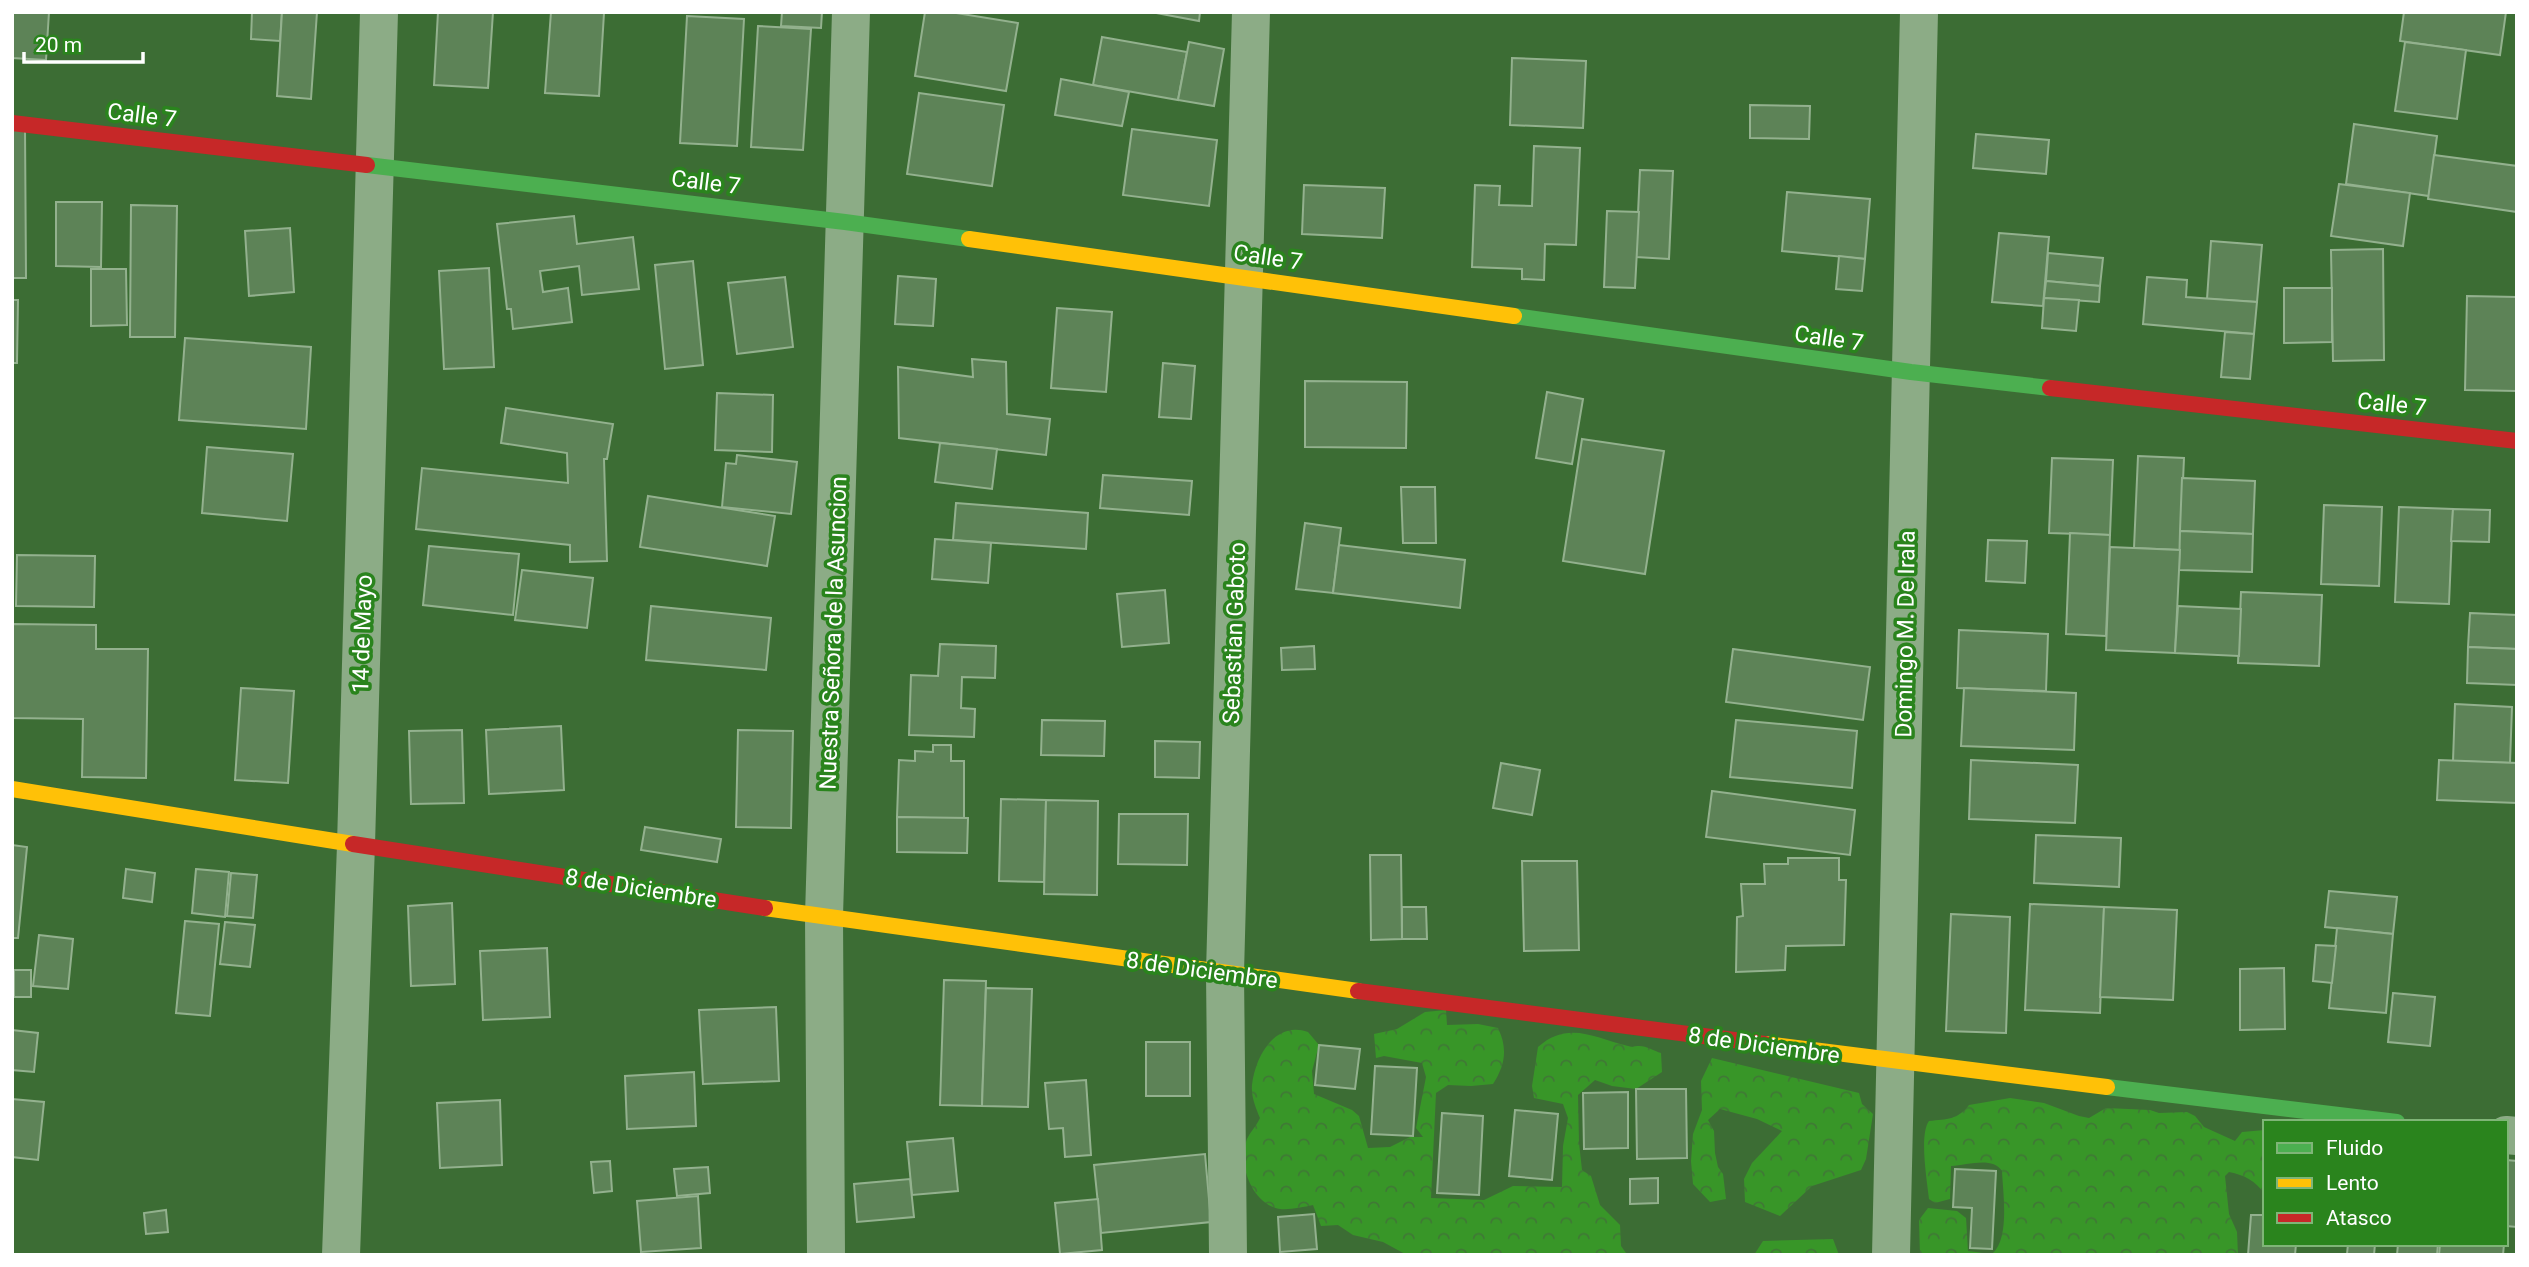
<svg xmlns="http://www.w3.org/2000/svg" width="2529" height="1267" font-family="Roboto,sans-serif">
	<style>
		.forest { fill: url(#forest-crowns) }
		.building { fill: #5d8357; stroke: #93b18e; stroke-width: 2 }
		.lines { fill: none; stroke-linecap: round; stroke-linejoin: round }
		.street { stroke: #8cac86; stroke-width: 38 }
		.fast { stroke: #4caf50; stroke-width: 16 }
		.slow { stroke: #ffc107; stroke-width: 16 }
		.jam { stroke: #c62828; stroke-width: 16 }
		.labels { text-anchor: middle; stroke-width: 7; stroke-linejoin: round; paint-order: stroke }
		.street-label { font-size: 23px; fill: #fff; stroke: #2a841d }
	</style>
	<defs>
		<pattern id="forest-crowns" width="20" height="18" patternUnits="userSpaceOnUse" patternTransform="scale(1.75)"><rect width="20" height="18" fill="#389628"/><path d="M2 6a3 3 0 1 1 6 0M12 15a3 3 0 1 1 6 0" fill="none" stroke="#407836"/></pattern>
	</defs>
	<rect width="100%" height="100%" fill="#3c6d34"/>
	<g class="forest">
		<path d="M 1446,1010 L 1447,1025 L 1478,1024 L 1498,1028 C 1508,1049 1505,1065 1493,1084 L 1471,1086 L 1448,1085 L 1436,1093 L 1431,1198 L 1484,1200 L 1513,1186 L 1562,1187 L 1563,1146 L 1568,1118 L 1563,1104 L 1534,1098 L 1532,1086 L 1538,1047 C 1568,1020 1595,1038 1628,1046 C 1637,1048 1630,1046 1639,1046 C 1647,1046 1654,1051 1661,1053 L 1662,1072 L 1636,1089 L 1612,1086 L 1595,1080 L 1578,1095 L 1579,1143 L 1582,1170 L 1591,1176 L 1600,1205 L 1620,1225 L 1621,1246 L 1626,1253 L 1648,1255 L 1407,1255 L 1383,1242 L 1353,1235 L 1338,1225 L 1321,1226 L 1313,1205 C 1303,1207 1290,1210 1280,1209 C 1253,1205 1238,1166 1246,1142 C 1248,1134 1256,1127 1260,1118 C 1256,1108 1251,1097 1252,1085 C 1255,1057 1275,1020 1308,1032 L 1319,1045 L 1312,1071 L 1314,1094 L 1352,1110 L 1359,1116 L 1368,1148 L 1390,1147 L 1410,1137 L 1423,1137 L 1416,1128 L 1426,1077 L 1422,1063 L 1384,1056 L 1376,1058 L 1374,1034 L 1397,1029 L 1425,1012 Z"/>
		<path d="M 1712,1058 L 1859,1093 L 1862,1104 L 1873,1114 L 1866,1159 L 1861,1170 L 1812,1186 L 1780,1216 L 1745,1202 L 1744,1179 L 1752,1163 L 1782,1131 L 1757,1119 L 1720,1109 L 1708,1120 L 1714,1131 L 1715,1153 L 1718,1167 L 1723,1174 L 1726,1199 L 1710,1202 L 1693,1184 L 1691,1161 L 1693,1134 L 1702,1110 L 1701,1081 Z"/>
		<path d="M 2010,1098 L 2044,1103 L 2079,1116 L 2089,1118 L 2106,1108 L 2150,1110 L 2159,1113 L 2187,1112 L 2195,1116 L 2204,1127 L 2235,1141 L 2242,1132 L 2265,1130 L 2265,1194 C 2255,1181 2245,1175 2229,1172 L 2225,1176 L 2229,1214 L 2237,1232 L 2238,1255 L 1920,1255 L 1919,1220 L 1928,1208 L 1957,1211 L 1966,1218 L 1968,1251 L 1992,1254 C 2010,1239 2003,1193 2002,1171 C 1993,1156 1967,1165 1951,1166 L 1950,1199 L 1935,1203 L 1929,1199 C 1927,1180 1919,1135 1929,1121 C 1948,1119 1957,1120 1969,1105 Z"/>
		<path d="M 1833,1239 L 1839,1255 L 1754,1255 L 1763,1241 Z"/>
	</g>
	<g class="building">
		<path d="M 12,12 L 49,12 L 46,60 L 12,58 Z"/>
		<path d="M 252,12 L 282,12 L 280,41 L 251,39 Z"/>
		<path d="M 282,12 L 317,12 L 311,99 L 277,96 Z"/>
		<path d="M 438,12 L 493,12 L 488,88 L 434,85 Z"/>
		<path d="M 551,12 L 604,13 L 599,96 L 545,93 Z"/>
		<path d="M 782,12 L 822,12 L 821,28 L 781,26 Z"/>
		<path d="M 925,12 L 950,12 L 1018,23 L 1006,91 L 915,76 Z"/>
		<path d="M 1151,12 L 1200,12 L 1199,21 Z"/>
		<path d="M 2404,12 L 2506,12 L 2500,55 L 2400,41 Z"/>
		<path d="M 687,16 L 744,19 L 737,146 L 680,143 Z"/>
		<path d="M 758,26 L 811,29 L 803,150 L 751,147 Z"/>
		<path d="M 1102,37 L 1187,52 L 1178,100 L 1093,85 Z"/>
		<path d="M 1189,42 L 1224,49 L 1214,106 L 1178,100 Z"/>
		<path d="M 2405,42 L 2466,50 L 2457,119 L 2395,111 Z"/>
		<path d="M 1512,58 L 1586,61 L 1583,128 L 1510,125 Z"/>
		<path d="M 1061,79 L 1129,92 L 1122,126 L 1055,115 Z"/>
		<path d="M 919,93 L 1004,105 L 992,186 L 907,174 Z"/>
		<path d="M 1750,105 L 1810,106 L 1809,139 L 1750,138 Z"/>
		<path d="M 2354,124 L 2437,136 L 2429,196 L 2346,184 Z"/>
		<path d="M 12,128 L 25,128 L 26,278 L 12,278 Z"/>
		<path d="M 1132,129 L 1217,140 L 1209,206 L 1123,195 Z"/>
		<path d="M 1976,134 L 2049,140 L 2046,174 L 1973,168 Z"/>
		<path d="M 1534,146 L 1580,148 L 1576,245 L 1545,244 L 1544,280 L 1522,279 L 1522,269 L 1472,267 L 1475,185 L 1500,186 L 1499,205 L 1532,206 Z"/>
		<path d="M 2434,155 L 2517,166 L 2517,212 L 2428,199 Z"/>
		<path d="M 1640,170 L 1673,171 L 1669,259 L 1636,257 Z"/>
		<path d="M 2339,184 L 2410,193 L 2403,246 L 2331,236 Z"/>
		<path d="M 1304,185 L 1385,188 L 1382,238 L 1302,234 Z"/>
		<path d="M 1787,192 L 1870,199 L 1865,259 L 1782,251 Z"/>
		<path d="M 56,202 L 102,202 L 101,267 L 56,266 Z"/>
		<path d="M 131,205 L 177,206 L 175,337 L 130,337 Z"/>
		<path d="M 1607,211 L 1639,212 L 1635,288 L 1604,287 Z"/>
		<path d="M 574,216 L 577,244 L 633,237 L 639,289 L 582,295 L 579,266 L 540,271 L 543,292 L 568,288 L 572,322 L 513,329 L 511,309 L 507,309 L 497,224 Z"/>
		<path d="M 290,228 L 294,292 L 249,296 L 245,231 Z"/>
		<path d="M 1999,233 L 2049,237 L 2043,306 L 1992,302 Z"/>
		<path d="M 2211,241 L 2262,245 L 2257,302 L 2207,299 Z"/>
		<path d="M 2383,249 L 2384,360 L 2333,361 L 2331,250 Z"/>
		<path d="M 2048,253 L 2103,258 L 2100,286 L 2046,281 Z"/>
		<path d="M 1839,256 L 1865,259 L 1862,291 L 1836,289 Z"/>
		<path d="M 693,261 L 703,365 L 665,369 L 655,265 Z"/>
		<path d="M 489,268 L 494,367 L 444,369 L 439,271 Z"/>
		<path d="M 91,269 L 126,269 L 127,325 L 91,326 Z"/>
		<path d="M 898,276 L 936,279 L 933,326 L 895,324 Z"/>
		<path d="M 785,277 L 793,347 L 737,354 L 728,283 Z"/>
		<path d="M 2147,277 L 2187,280 L 2186,297 L 2257,302 L 2254,334 L 2143,324 Z"/>
		<path d="M 2046,281 L 2100,286 L 2099,302 L 2044,298 Z"/>
		<path d="M 2284,288 L 2332,288 L 2332,342 L 2284,343 Z"/>
		<path d="M 2467,296 L 2517,297 L 2517,391 L 2465,390 Z"/>
		<path d="M 2044,298 L 2079,300 L 2076,331 L 2042,328 Z"/>
		<path d="M 12,300 L 18,300 L 17,363 L 12,363 Z"/>
		<path d="M 1057,308 L 1112,312 L 1106,392 L 1051,388 Z"/>
		<path d="M 2225,332 L 2254,334 L 2250,379 L 2221,377 Z"/>
		<path d="M 185,338 L 311,347 L 306,429 L 179,420 Z"/>
		<path d="M 972,359 L 1006,362 L 1007,414 L 1050,419 L 1046,455 L 899,438 L 898,367 L 973,377 Z"/>
		<path d="M 1163,363 L 1195,366 L 1191,419 L 1159,417 Z"/>
		<path d="M 1305,381 L 1407,382 L 1406,448 L 1305,447 Z"/>
		<path d="M 1547,392 L 1583,399 L 1572,464 L 1536,458 Z"/>
		<path d="M 717,393 L 773,395 L 772,452 L 715,450 Z"/>
		<path d="M 506,408 L 613,424 L 607,459 L 604,459 L 607,561 L 570,562 L 570,545 L 416,529 L 422,468 L 568,483 L 567,453 L 501,443 Z"/>
		<path d="M 1582,439 L 1664,451 L 1645,574 L 1563,561 Z"/>
		<path d="M 940,443 L 997,449 L 992,489 L 935,482 Z"/>
		<path d="M 207,447 L 293,454 L 287,521 L 202,513 Z"/>
		<path d="M 737,455 L 797,462 L 791,514 L 722,507 L 726,463 L 736,464 Z"/>
		<path d="M 2138,456 L 2184,458 L 2180,550 L 2134,548 Z"/>
		<path d="M 2052,458 L 2113,460 L 2110,535 L 2049,533 Z"/>
		<path d="M 1103,475 L 1192,481 L 1189,515 L 1100,508 Z"/>
		<path d="M 2182,478 L 2255,481 L 2253,534 L 2180,531 Z"/>
		<path d="M 1401,487 L 1435,487 L 1436,543 L 1403,543 Z"/>
		<path d="M 648,496 L 775,516 L 767,566 L 640,547 Z"/>
		<path d="M 956,503 L 1088,513 L 1086,549 L 953,540 Z"/>
		<path d="M 2324,505 L 2382,507 L 2379,586 L 2321,584 Z"/>
		<path d="M 2399,507 L 2453,509 L 2449,604 L 2395,602 Z"/>
		<path d="M 2453,509 L 2490,510 L 2489,542 L 2451,541 Z"/>
		<path d="M 1305,523 L 1341,528 L 1333,593 L 1296,589 Z"/>
		<path d="M 2180,531 L 2253,534 L 2252,572 L 2179,570 Z"/>
		<path d="M 2070,533 L 2110,535 L 2106,636 L 2066,634 Z"/>
		<path d="M 935,539 L 991,543 L 988,583 L 932,579 Z"/>
		<path d="M 1988,540 L 2027,541 L 2025,583 L 1986,581 Z"/>
		<path d="M 1339,545 L 1465,560 L 1460,608 L 1333,593 Z"/>
		<path d="M 429,546 L 519,554 L 513,615 L 423,605 Z"/>
		<path d="M 2110,547 L 2180,550 L 2175,653 L 2106,650 Z"/>
		<path d="M 17,555 L 95,556 L 94,607 L 16,606 Z"/>
		<path d="M 522,570 L 593,578 L 587,628 L 515,620 Z"/>
		<path d="M 1165,590 L 1169,643 L 1122,647 L 1117,594 Z"/>
		<path d="M 2241,592 L 2322,595 L 2319,666 L 2238,663 Z"/>
		<path d="M 651,606 L 771,618 L 766,670 L 646,660 Z"/>
		<path d="M 2178,606 L 2241,609 L 2239,656 L 2175,653 Z"/>
		<path d="M 2470,613 L 2517,615 L 2517,649 L 2468,647 Z"/>
		<path d="M 12,624 L 96,625 L 96,649 L 148,649 L 146,778 L 82,777 L 83,719 L 12,718 Z"/>
		<path d="M 1959,630 L 2048,634 L 2046,691 L 1957,688 Z"/>
		<path d="M 940,644 L 996,646 L 995,678 L 962,677 L 961,708 L 975,709 L 974,737 L 909,735 L 911,675 L 938,676 Z"/>
		<path d="M 1314,646 L 1315,669 L 1282,670 L 1281,648 Z"/>
		<path d="M 2468,647 L 2517,649 L 2517,685 L 2467,683 Z"/>
		<path d="M 1733,649 L 1870,667 L 1863,720 L 1726,702 Z"/>
		<path d="M 241,688 L 294,691 L 288,783 L 235,780 Z"/>
		<path d="M 1964,688 L 2076,693 L 2074,750 L 1961,746 Z"/>
		<path d="M 2455,704 L 2512,707 L 2510,763 L 2453,761 Z"/>
		<path d="M 1042,720 L 1105,721 L 1104,756 L 1041,755 Z"/>
		<path d="M 1736,720 L 1857,731 L 1852,788 L 1730,777 Z"/>
		<path d="M 561,726 L 564,790 L 489,794 L 486,730 Z"/>
		<path d="M 462,730 L 464,803 L 411,804 L 409,731 Z"/>
		<path d="M 738,730 L 793,731 L 791,828 L 736,827 Z"/>
		<path d="M 1155,741 L 1200,742 L 1199,778 L 1155,777 Z"/>
		<path d="M 933,745 L 951,745 L 951,761 L 964,761 L 964,819 L 897,817 L 899,760 L 915,761 L 915,751 L 933,752 Z"/>
		<path d="M 1971,760 L 2078,765 L 2075,823 L 1969,819 Z"/>
		<path d="M 2439,760 L 2517,763 L 2517,803 L 2437,800 Z"/>
		<path d="M 1501,763 L 1540,770 L 1532,815 L 1493,808 Z"/>
		<path d="M 1712,791 L 1855,810 L 1850,855 L 1706,837 Z"/>
		<path d="M 1001,799 L 1046,800 L 1044,882 L 999,881 Z"/>
		<path d="M 1046,800 L 1098,801 L 1097,895 L 1044,894 Z"/>
		<path d="M 1119,814 L 1188,814 L 1187,865 L 1118,864 Z"/>
		<path d="M 897,817 L 968,818 L 967,853 L 897,852 Z"/>
		<path d="M 645,827 L 721,839 L 717,862 L 641,850 Z"/>
		<path d="M 2036,835 L 2121,838 L 2119,887 L 2034,883 Z"/>
		<path d="M 12,845 L 27,847 L 18,938 L 12,938 Z"/>
		<path d="M 1370,855 L 1401,855 L 1402,939 L 1371,940 Z"/>
		<path d="M 1788,858 L 1839,858 L 1839,880 L 1846,880 L 1844,945 L 1786,946 L 1785,970 L 1736,972 L 1737,917 L 1743,916 L 1741,884 L 1765,884 L 1764,864 L 1788,864 Z"/>
		<path d="M 1522,861 L 1577,861 L 1579,950 L 1524,951 Z"/>
		<path d="M 126,869 L 155,873 L 152,902 L 123,898 Z"/>
		<path d="M 196,869 L 229,872 L 225,917 L 192,913 Z"/>
		<path d="M 231,873 L 257,875 L 253,918 L 227,916 Z"/>
		<path d="M 2329,891 L 2397,897 L 2393,934 L 2325,927 Z"/>
		<path d="M 452,903 L 455,984 L 411,986 L 408,906 Z"/>
		<path d="M 2030,904 L 2104,907 L 2100,1013 L 2025,1010 Z"/>
		<path d="M 1402,907 L 1426,907 L 1427,939 L 1402,939 Z"/>
		<path d="M 2104,907 L 2177,910 L 2173,1000 L 2100,997 Z"/>
		<path d="M 1951,914 L 2010,917 L 2006,1033 L 1946,1031 Z"/>
		<path d="M 185,921 L 219,924 L 210,1016 L 176,1013 Z"/>
		<path d="M 225,922 L 255,925 L 250,967 L 220,964 Z"/>
		<path d="M 2337,928 L 2393,934 L 2386,1013 L 2329,1008 Z"/>
		<path d="M 39,935 L 73,939 L 68,989 L 33,986 Z"/>
		<path d="M 2316,945 L 2336,946 L 2332,983 L 2313,981 Z"/>
		<path d="M 547,948 L 550,1017 L 483,1020 L 480,951 Z"/>
		<path d="M 2284,968 L 2285,1029 L 2240,1030 L 2240,969 Z"/>
		<rect x="14" y="970" width="17" height="27"/>
		<path d="M 944,980 L 986,981 L 982,1106 L 940,1105 Z"/>
		<path d="M 986,988 L 1032,989 L 1028,1107 L 982,1106 Z"/>
		<path d="M 2393,993 L 2435,997 L 2430,1046 L 2388,1042 Z"/>
		<path d="M 776,1007 L 779,1081 L 703,1084 L 699,1010 Z"/>
		<path d="M 12,1030 L 38,1033 L 34,1072 L 12,1070 Z"/>
		<rect x="1146" y="1042" width="44" height="54"/>
		<path d="M 1319,1045 L 1360,1049 L 1355,1089 L 1315,1085 Z"/>
		<path d="M 1375,1066 L 1417,1068 L 1413,1136 L 1371,1134 Z"/>
		<path d="M 694,1072 L 696,1126 L 627,1129 L 625,1076 Z"/>
		<path d="M 1086,1080 L 1091,1155 L 1065,1157 L 1063,1128 L 1049,1129 L 1045,1083 Z"/>
		<path d="M 1636,1089 L 1686,1089 L 1687,1158 L 1637,1159 Z"/>
		<path d="M 1628,1092 L 1628,1148 L 1584,1149 L 1583,1093 Z"/>
		<path d="M 12,1099 L 44,1102 L 38,1160 L 12,1157 Z"/>
		<path d="M 500,1100 L 502,1165 L 440,1168 L 437,1103 Z"/>
		<path d="M 1515,1110 L 1558,1114 L 1552,1180 L 1509,1176 Z"/>
		<path d="M 1442,1113 L 1483,1116 L 1479,1195 L 1437,1193 Z"/>
		<path d="M 953,1138 L 958,1191 L 912,1195 L 907,1142 Z"/>
		<path d="M 1205,1154 L 1211,1222 L 1101,1233 L 1094,1165 Z"/>
		<path d="M 2506,1160 L 2517,1161 L 2517,1227 L 2506,1226 Z"/>
		<path d="M 610,1161 L 612,1191 L 594,1193 L 591,1162 Z"/>
		<path d="M 708,1167 L 710,1193 L 677,1196 L 674,1169 Z"/>
		<path d="M 1955,1169 L 1996,1171 L 1992,1249 L 1970,1248 L 1972,1208 L 1953,1207 Z"/>
		<path d="M 1658,1178 L 1658,1203 L 1630,1204 L 1630,1179 Z"/>
		<path d="M 910,1179 L 914,1217 L 857,1222 L 854,1184 Z"/>
		<path d="M 698,1196 L 701,1248 L 641,1252 L 637,1201 Z"/>
		<path d="M 1098,1199 L 1102,1250 L 1060,1254 L 1055,1203 Z"/>
		<path d="M 166,1210 L 168,1232 L 146,1234 L 144,1213 Z"/>
		<path d="M 1314,1214 L 1317,1249 L 1280,1252 L 1278,1217 Z"/>
		<path d="M 2251,1215 L 2265,1215 L 2265,1244 L 2296,1244 L 2295,1255 L 2248,1255 Z"/>
		<path d="M 2348,1244 L 2375,1244 L 2374,1255 L 2347,1254 Z"/>
		<path d="M 2398,1244 L 2438,1244 L 2437,1255 L 2397,1255 Z"/>
		<path d="M 2440,1244 L 2504,1244 L 2503,1255 L 2439,1255 Z"/>
	</g>
	<g class="lines">
		<g class="street">
			<path d="M 2506,1135 L 2517,1136"/>
			<path d="M 341,1255 L 356,845 L 379,12"/>
			<path d="M 826,1255 L 824,916 L 851,12"/>
			<path d="M 1228,1255 L 1225,973 L 1251,12"/>
			<path d="M 1891,1255 L 1919,12"/>
		</g>
		<g class="fast">
			<path d="M 367,165 L 845,222 L 969,239"/>
			<path d="M 1514,316 L 1911,372 L 2050,388"/>
			<path d="M 2107,1087 L 2397,1122"/>
		</g>
		<g class="slow">
			<path d="M 969,239 L 1514,316"/>
			<path d="M 12,789 L 353,844"/>
			<path d="M 765,908 L 1358,991"/>
			<path d="M 1765,1044 L 2107,1087"/>
		</g>
		<g class="jam">
			<path d="M 12,123 L 367,165"/>
			<path d="M 2050,388 L 2517,441"/>
			<path d="M 353,844 L 765,908"/>
			<path d="M 1358,991 L 1765,1044"/>
		</g>
	</g>
	<g class="labels">
		<g class="street-label">
			<text transform="translate(142 115) rotate(7)" y="8">Calle 7</text>
			<text transform="translate(706 182) rotate(7)" y="8">Calle 7</text>
			<text transform="translate(1268 257) rotate(8)" y="8">Calle 7</text>
			<text transform="translate(1829 338) rotate(8)" y="8">Calle 7</text>
			<text transform="translate(2392 404) rotate(6)" y="8">Calle 7</text>
			<text transform="translate(833 633) rotate(-88)" y="8">Nuestra Señora de la Asuncion</text>
			<text transform="translate(1234 633) rotate(-88)" y="8">Sebastian Gaboto</text>
			<text transform="translate(362 634) rotate(-88)" y="8">14 de Mayo</text>
			<text transform="translate(1905 634) rotate(-89)" y="8">Domingo M. De Irala</text>
			<text transform="translate(641 888) rotate(9)" y="8">8 de Diciembre</text>
			<text transform="translate(1202 970) rotate(8)" y="8">8 de Diciembre</text>
			<text transform="translate(1764 1045) rotate(8)" y="8">8 de Diciembre</text>
		</g>
	</g>
	<rect width="2529" height="1267" fill="none" stroke="#ffffff" stroke-width="28"/>
	<rect x="2263" y="1120" width="245" height="126" fill="#2a841d" stroke="#7fb577" stroke-width="2"/>
	<rect x="2277" y="1143" width="35" height="10" fill="#4caf50" stroke="#7fb577" stroke-width="2"/>
	<text x="2326" y="1155" font-size="21" fill="#ffffff">Fluido</text>
	<rect x="2277" y="1178" width="35" height="10" fill="#ffc107" stroke="#7fb577" stroke-width="2"/>
	<text x="2326" y="1190" font-size="21" fill="#ffffff">Lento</text>
	<rect x="2277" y="1213" width="35" height="10" fill="#c62828" stroke="#7fb577" stroke-width="2"/>
	<text x="2326" y="1225" font-size="21" fill="#ffffff">Atasco</text>
	<path d="M24 52v10h119v-10" fill="none" stroke="#ffffff" stroke-width="3.5"/>
	<text x="35" y="52" font-size="21" fill="#ffffff" stroke="#2a841d" stroke-width="5" paint-order="stroke">20 m</text>
</svg>
